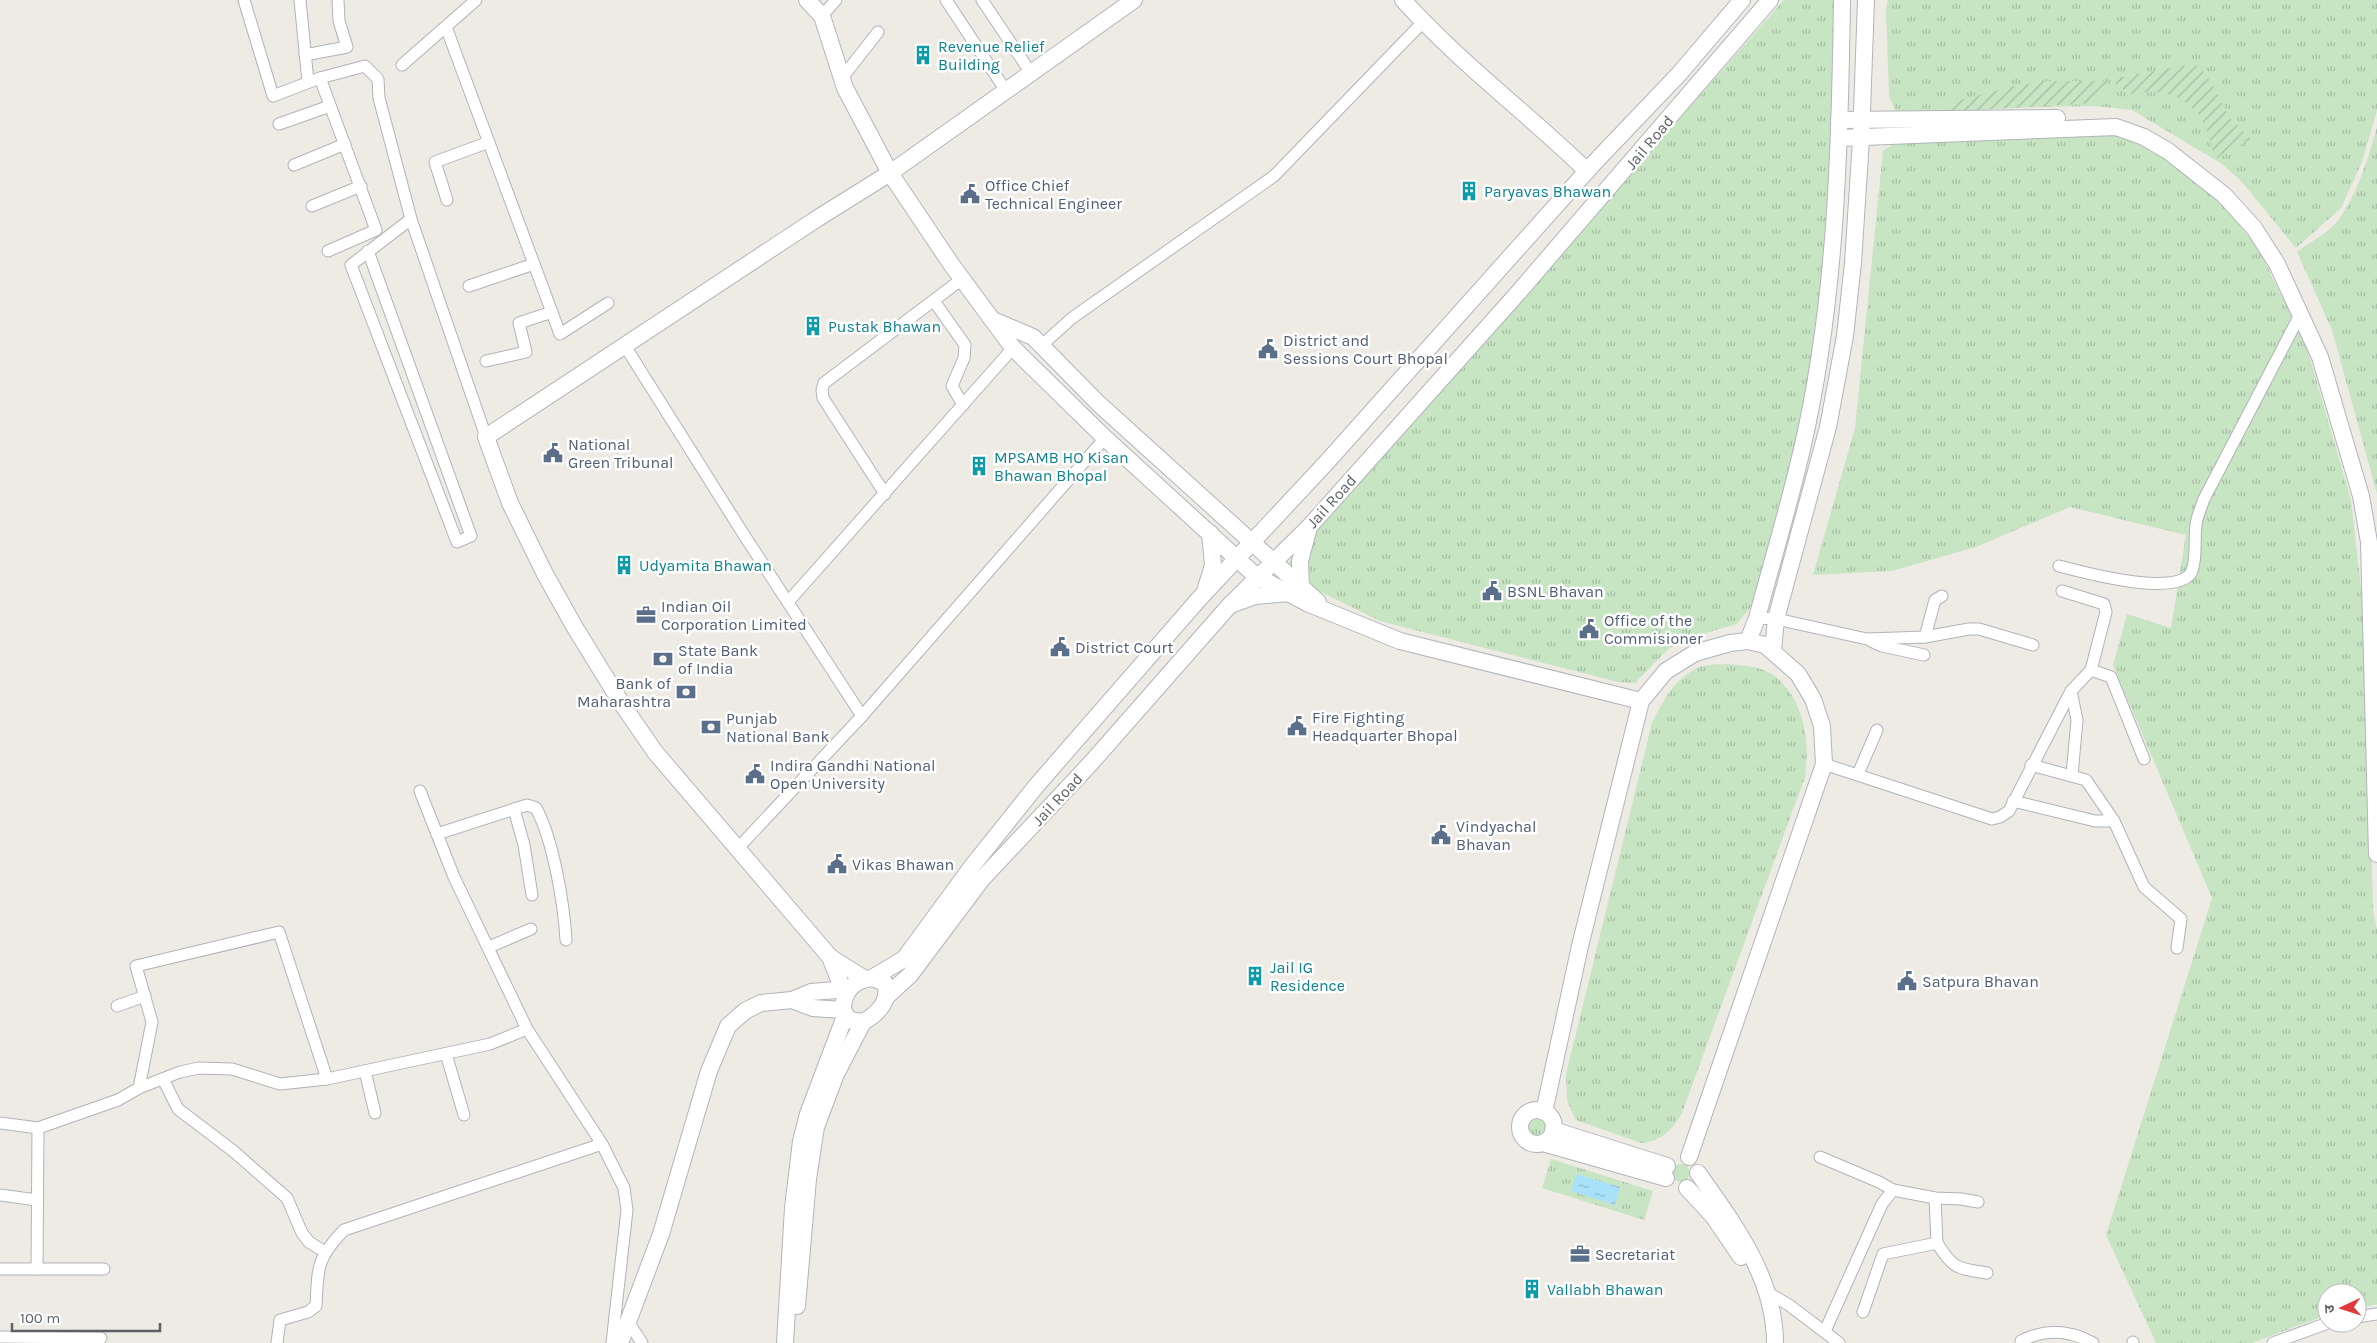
<svg xmlns="http://www.w3.org/2000/svg" width="2377" height="1343" font-family="Karla,'Noto Sans Devanagari',sans-serif">
	<style>
		.grass { fill: url(#grass-tufts) }
		.garden { fill: url(#garden-furrows) }
		.water { fill: url(#water-ripples) }
		.lines { fill: none; stroke-linecap: round; stroke-linejoin: round }
		.street-casing { stroke: #b0b3b7; stroke-width: 13 }
		.secondary-casing { stroke: #b1b5b9; stroke-width: 18 }
		.street { stroke: #fff; stroke-width: 11 }
		.secondary { stroke: #fff; stroke-width: 16 }
		.labels { text-anchor: middle; stroke-width: 5; stroke-linejoin: round; paint-order: stroke }
		.culture-label { font-size: 16px; fill: #0d838f; stroke: #fff; text-anchor: start }
		.street-label { font-size: 16px; fill: #5d6165; stroke: #fff }
		.service-label { font-size: 16px; fill: #4e5e75; stroke: #fff; text-anchor: start }
	</style>
	<defs>
		<pattern id="grass-tufts" width="24" height="20" patternUnits="userSpaceOnUse" patternTransform="scale(1.25)"><rect width="24" height="20" fill="#c7e4c3"/><path d="M3 7l-1-3M5 7V3M7 7l1-3M15 17l-1-3M17 17v-4M19 17l1-3" fill="none" stroke="#a5bca2"/></pattern>
		<pattern id="garden-furrows" width="10" height="10" patternUnits="userSpaceOnUse" patternTransform="scale(1.25)"><rect width="10" height="10" fill="#c7e4c3"/><path d="M-1 1l2-2M0 10L10 0M9 11l2-2" fill="none" stroke="#a5bca2"/></pattern>
		<pattern id="water-ripples" width="26" height="14" patternUnits="userSpaceOnUse" patternTransform="scale(1.25)"><rect width="26" height="14" fill="#a9e0fa"/><path d="M2 4q2-2 4 0t4 0M15 11q2-2 4 0t4 0" fill="none" stroke="#8db9ce"/></pattern>
	</defs>
	<rect width="100%" height="100%" fill="#eeebe5"/>
	<g class="grass">
		<path d="M 1784,0 L 1839,0 L 1837,166 L 1805,425 L 1758,598 L 1737,624 L 1712,631 L 1669,648 L 1635,683 L 1618,682 L 1380,621 L 1313,588 L 1288,563 Z"/>
		<path d="M 1888,0 L 2377,0 L 2377,110 L 2362,162 L 2341,208 L 2296,248 L 2241,181 L 2222,164 L 2132,110 L 2095,106 L 1994,108 L 1924,113 L 1896,112 L 1889,96 L 1886,9 Z"/>
		<path d="M 2377,127 L 2377,494 L 2332,330 L 2297,252 C 2308,243 2325,235 2335,224 C 2355,201 2369,157 2377,127 Z"/>
		<path d="M 2114,134 L 2152,147 L 2217,198 L 2258,248 L 2307,348 L 2351,500 L 2365,624 L 2373,909 L 2377,930 L 2377,1304 L 2357,1309 L 2357,1293 L 2327,1293 L 2327,1315 L 2252,1343 L 2156,1343 L 2106,1235 L 2212,898 L 2113,665 L 2127,614 L 2171,628 L 2186,535 L 2070,507 L 1976,547 L 1892,571 L 1813,575 L 1855,428 L 1883,151 L 1903,137 Z"/>
		<path d="M 1727,664 C 1743,666 1763,666 1776,677 C 1805,702 1810,742 1805,777 L 1682,1113 C 1673,1129 1661,1142 1641,1143 L 1576,1120 L 1567,1101 L 1566,1074 L 1652,723 C 1663,701 1675,677 1700,667 C 1707,664 1719,665 1727,664 Z"/>
		<circle cx="1537" cy="1127" r="9"/>
		<path d="M 1551,1159 L 1653,1191 L 1644,1220 L 1542,1188 Z"/>
		<circle cx="1681" cy="1173" r="9"/>
	</g>
	<path class="garden" d="M 2193,64 C 2209,69 2220,104 2231,119 C 2237,126 2245,132 2251,139 L 2217,159 C 2211,151 2212,142 2208,133 C 2195,97 2165,87 2130,94 L 2110,80 L 2095,103 L 1946,112 L 1946,104 L 2014,86 L 2046,81 L 2101,81 Z"/>
	<path class="water" d="M 1576,1174 L 1620,1187 L 1615,1205 L 1571,1191 Z"/>
	<g class="lines">
		<defs>
			<g id="street">
				<path d="M 244,0 L 273,96 L 320,78 L 365,66 L 378,79 L 379,98 L 411,219 L 486,437"/>
				<path d="M 300,0 L 308,82"/>
				<path d="M 946,0 L 1006,91"/>
				<path d="M 982,0 L 1031,73"/>
				<path d="M 822,16 L 836,0"/>
				<path d="M 446,27 L 560,334 L 608,303"/>
				<path d="M 305,55 L 347,47 L 339,21 L 338,0"/>
				<path d="M 402,65 L 476,0"/>
				<path d="M 320,78 L 376,230 L 328,251"/>
				<path d="M 842,78 L 878,32"/>
				<path d="M 279,124 L 330,106"/>
				<path d="M 294,165 L 345,144"/>
				<path d="M 447,200 L 435,162 L 489,142"/>
				<path d="M 312,206 L 361,186"/>
				<path d="M 368,251 L 471,536 L 457,542 L 351,265 L 411,219"/>
				<path d="M 469,286 L 534,264"/>
				<path d="M 934,301 L 965,345 L 964,358 L 952,386 L 963,405"/>
				<path d="M 1042,345 L 1072,318 L 1274,176 L 1423,22"/>
				<path d="M 625,346 L 744,535 L 862,716"/>
				<path d="M 486,361 L 526,352 L 519,323 L 552,312"/>
				<path d="M 885,494 L 823,398 L 822,390 L 824,383 L 962,279"/>
				<path d="M 2059,566 C 2082,572 2180,599 2192,571 C 2197,557 2194,540 2196,525 C 2197,516 2201,508 2204,499 L 2301,313"/>
				<path d="M 788,602 L 1013,348"/>
				<path d="M 1757,618 L 1776,619 L 1867,639 L 1925,637 L 1935,600 L 1942,596"/>
				<path d="M 1925,637 L 1969,629 L 1979,629 L 2033,645"/>
				<path d="M 1871,641 L 1882,646 L 1924,655"/>
				<path d="M 2091,670 L 2111,677 L 2144,759"/>
				<path d="M 2071,691 L 2077,720 L 2072,775"/>
				<path d="M 1824,764 L 1992,819 L 2000,817 L 2009,811 L 2071,691 L 2091,670 L 2106,612 L 2104,604 L 2062,591"/>
				<path d="M 2031,765 L 2086,780 L 2114,821 L 2144,887 L 2181,919 L 2177,948"/>
				<path d="M 1858,774 L 1877,730"/>
				<path d="M 420,791 L 454,877 L 527,1029 L 602,1144 L 624,1188 L 627,1210 L 612,1343"/>
				<path d="M 2013,801 L 2095,821 L 2114,821"/>
				<path d="M 514,809 L 524,845 L 532,895"/>
				<path d="M 437,834 L 527,805 L 536,808 C 553,839 564,904 566,940"/>
				<path d="M 739,847 L 862,716 L 1105,438"/>
				<path d="M 489,947 L 531,929"/>
				<path d="M 117,1006 L 145,996"/>
				<path d="M 446,1054 L 464,1115"/>
				<path d="M 365,1071 L 375,1113"/>
				<path d="M 163,1079 L 178,1109 L 232,1150 L 287,1198 L 302,1233 L 309,1242 L 325,1252"/>
				<path d="M 139,1088 L 152,1022 L 136,966 L 279,932 L 327,1079"/>
				<path d="M 0,1123 L 38,1128 L 118,1100 L 139,1088 L 180,1072 L 199,1068 L 232,1069 L 280,1084 L 327,1079 L 490,1044 L 527,1029"/>
				<path d="M 1820,1157 L 1879,1182 L 1893,1190"/>
				<path d="M 0,1195 L 37,1200"/>
				<path d="M 1937,1243 C 1954,1270 1957,1268 1987,1273"/>
				<path d="M 0,1269 L 104,1269"/>
				<path d="M 37,1269 L 38,1128"/>
				<path d="M 1767,1292 L 1789,1305 L 1839,1343"/>
				<path d="M 1863,1312 L 1883,1254 L 1937,1243 L 1935,1198"/>
				<path d="M 2357,1317 L 2377,1314"/>
				<path d="M 629,1323 L 642,1343"/>
				<path d="M 1825,1331 L 1882,1204 L 1893,1190 L 1935,1198 L 1961,1199 L 1978,1202"/>
				<path d="M 0,1337 L 101,1338"/>
				<path d="M 2021,1341 C 2046,1328 2069,1330 2093,1343"/>
				<path d="M 2133,1342 L 2133,1343"/>
				<path d="M 277,1343 L 280,1320 L 308,1312 L 316,1306 C 318,1268 316,1259 344,1230 L 602,1144"/>
				<path d="M 2273,1343 L 2328,1323"/>
			</g>
			<g id="secondary">
				<path d="M 807,0 L 822,16 L 845,88 L 890,173 L 951,264 L 1013,348 L 1105,438 L 1256,576 L 1307,603 L 1400,641 L 1641,701"/>
				<path d="M 1403,0 C 1459,62 1527,113 1587,171"/>
				<path d="M 1839,120 L 2057,118"/>
				<path d="M 1839,138 L 2116,127 L 2144,137 L 2168,151 L 2224,195 L 2254,228 L 2277,264 L 2320,357 L 2361,496 L 2369,542 L 2377,854"/>
				<path d="M 993,320 L 1033,337 L 1099,404 L 1318,602"/>
				<path d="M 1301,587 L 1300,561 L 1309,527"/>
				<path d="M 1206,588 L 1213,565 L 1210,533"/>
				<path d="M 1233,604 L 1255,596 L 1289,593"/>
				<path d="M 1748,641 L 1757,618 C 1772,562 1789,506 1802,449 C 1836,303 1840,149 1842,0"/>
				<path d="M 1773,650 L 1776,619 L 1828,427 L 1845,336 L 1853,263 L 1861,139 L 1866,0"/>
				<path d="M 830,957 L 865,979"/>
				<path d="M 872,978 L 904,959 L 973,865 L 1037,785 L 1199,599 L 1326,463 L 1595,162 L 1679,74 L 1742,0"/>
				<path d="M 872,978 L 885,983 C 891,1000 878,1014 863,1022 L 849,1020 L 843,1010 C 843,992 853,980 872,978 Z"/>
				<path d="M 845,995 L 830,957 L 655,752 L 622,704 L 574,626 L 545,574 L 510,503 L 486,437 L 818,218 L 890,173 L 1134,0"/>
				<path d="M 887,996 L 910,975 L 982,879 L 1091,763 L 1229,606 L 1309,527 L 1517,294 L 1770,0"/>
				<path d="M 792,1000 L 813,1008 L 843,1010"/>
				<circle cx="1537" cy="1127" r="17"/>
				<path d="M 1544,1112 L 1580,946 L 1641,701 L 1666,671 L 1695,653 L 1730,643 L 1748,641 L 1765,645 L 1798,674 L 1813,699 L 1822,726 L 1824,764 L 1689,1157"/>
				<path d="M 1553,1130 L 1667,1166"/>
				<path d="M 1543,1143 L 1666,1178"/>
				<path d="M 1698,1173 C 1734,1224 1775,1278 1775,1343"/>
				<path d="M 1687,1188 L 1713,1216 L 1741,1257"/>
				<path d="M 797,1306 L 808,1179 L 816,1127 L 836,1074 L 863,1022"/>
				<path d="M 620,1343 L 661,1234 L 709,1071 L 728,1026 L 745,1011 L 761,1003 L 792,1000 L 811,992 L 849,989"/>
				<path d="M 785,1343 L 793,1208 L 801,1141 L 808,1114 L 845,1016"/>
			</g>
		</defs>
		<use href="#street" class="street-casing"/>
		<use href="#secondary" class="secondary-casing"/>
		<use href="#street" class="street"/>
		<use href="#secondary" class="secondary"/>
	</g>
	<defs>
		<symbol id="building-bare" viewBox="-9 -9 18 18"><path d="M-4-6H4V6H1V3H-1V6H-4ZM-2.5-4.3h1.7v1.8h-1.7ZM.8-4.3h1.7v1.8H.8ZM-2.5-1h1.7V.8h-1.7ZM.8-1h1.7V.8H.8Z" fill="#0f9aa8" stroke="#fff" stroke-width="2.5" paint-order="stroke"/></symbol>
		<symbol id="civic-bare" viewBox="-9 -9 18 18"><path d="M-.6-6.5H3V-4.5H.6V-3L4-1V1h2V6H-6V1h2V-1L-.6-3ZM-1.2 2.5V6h2.4V2.5Z" fill="#5c6f8a" stroke="#fff" stroke-width="2.5" paint-order="stroke"/></symbol>
		<symbol id="office-bare" viewBox="-9 -9 18 18"><path d="M-6-3h4V-5.5h4V-3h4V5H-6ZM-1-4.5V-3h2v-1.5ZM-6 0V1H6V0Z" fill="#5c6f8a" stroke="#fff" stroke-width="2.5" paint-order="stroke"/></symbol>
		<symbol id="bank-bare" viewBox="-9 -9 18 18"><path d="M-6-4H6V4H-6ZM0-2.3a2.3 2.3 0 1 0 0 4.6a2.3 2.3 0 1 0 0-4.6Z" fill="#5c6f8a" stroke="#fff" stroke-width="2.5" paint-order="stroke"/></symbol>
	</defs>
	<g fill-rule="evenodd">
		<use href="#building-bare" x="909" y="41" width="28" height="28"/>
		<use href="#building-bare" x="1455" y="177" width="28" height="28"/>
		<use href="#civic-bare" x="956" y="180" width="28" height="28"/>
		<use href="#building-bare" x="799" y="312" width="28" height="28"/>
		<use href="#civic-bare" x="1254" y="335" width="28" height="28"/>
		<use href="#civic-bare" x="539" y="439" width="28" height="28"/>
		<use href="#building-bare" x="965" y="452" width="28" height="28"/>
		<use href="#building-bare" x="610" y="551" width="28" height="28"/>
		<use href="#civic-bare" x="1478" y="577" width="28" height="28"/>
		<use href="#office-bare" x="632" y="601" width="28" height="28"/>
		<use href="#civic-bare" x="1575" y="615" width="28" height="28"/>
		<use href="#civic-bare" x="1046" y="633" width="28" height="28"/>
		<use href="#bank-bare" x="649" y="645" width="28" height="28"/>
		<use href="#bank-bare" x="672" y="678" width="28" height="28"/>
		<use href="#civic-bare" x="1283" y="712" width="28" height="28"/>
		<use href="#bank-bare" x="697" y="713" width="28" height="28"/>
		<use href="#civic-bare" x="741" y="760" width="28" height="28"/>
		<use href="#civic-bare" x="1427" y="821" width="28" height="28"/>
		<use href="#civic-bare" x="823" y="850" width="28" height="28"/>
		<use href="#building-bare" x="1241" y="962" width="28" height="28"/>
		<use href="#civic-bare" x="1893" y="967" width="28" height="28"/>
		<use href="#office-bare" x="1566" y="1240" width="28" height="28"/>
		<use href="#building-bare" x="1518" y="1275" width="28" height="28"/>
	</g>
	<g class="labels">
		<g class="culture-label">
			<text x="938" y="52">Revenue Relief<tspan x="938" dy="18">Building</tspan></text>
			<text x="1484" y="197">Paryavas Bhawan</text>
			<text x="828" y="332">Pustak Bhawan</text>
			<text x="994" y="463">MPSAMB HO Kisan<tspan x="994" dy="18">Bhawan Bhopal</tspan></text>
			<text x="639" y="571">Udyamita Bhawan</text>
			<text x="1270" y="973">Jail IG<tspan x="1270" dy="18">Residence</tspan></text>
			<text x="1547" y="1295">Vallabh Bhawan</text>
		</g>
		<g class="street-label">
			<text transform="translate(1649 142) rotate(-50)" y="6">Jail Road</text>
			<text transform="translate(1331 501) rotate(-48)" y="6">Jail Road</text>
			<text transform="translate(1057 799) rotate(-47)" y="6">Jail Road</text>
		</g>
		<g class="service-label">
			<text x="985" y="191">Office Chief<tspan x="985" dy="18">Technical Engineer</tspan></text>
			<text x="1283" y="346">District and<tspan x="1283" dy="18">Sessions Court Bhopal</tspan></text>
			<text x="568" y="450">National<tspan x="568" dy="18">Green Tribunal</tspan></text>
			<text x="1507" y="597">BSNL Bhavan</text>
			<text x="661" y="612">Indian Oil<tspan x="661" dy="18">Corporation Limited</tspan></text>
			<text x="1604" y="626">Office of the<tspan x="1604" dy="18">Commisioner</tspan></text>
			<text x="1075" y="653">District Court</text>
			<text x="678" y="656">State Bank<tspan x="678" dy="18">of India</tspan></text>
			<text x="671" y="689" text-anchor="end">Bank of<tspan x="671" dy="18">Maharashtra</tspan></text>
			<text x="1312" y="723">Fire Fighting<tspan x="1312" dy="18">Headquarter Bhopal</tspan></text>
			<text x="726" y="724">Punjab<tspan x="726" dy="18">National Bank</tspan></text>
			<text x="770" y="771">Indira Gandhi National<tspan x="770" dy="18">Open University</tspan></text>
			<text x="1456" y="832">Vindyachal<tspan x="1456" dy="18">Bhavan</tspan></text>
			<text x="852" y="870">Vikas Bhawan</text>
			<text x="1922" y="987">Satpura Bhavan</text>
			<text x="1595" y="1260">Secretariat</text>
		</g>
	</g>
	<g transform="translate(2342 1308) rotate(266)"><circle r="24" fill="#ffffff" stroke="#bec0c1"/>
	<path d="M0-4L9 19L0 12L-9 19Z" fill="#e03a3f"/>
	<text y="-8" font-size="14" font-weight="bold" text-anchor="middle" fill="#5d6165">उ</text>
	</g>
	<path d="M12 1323v8h148v-8" fill="none" stroke="#5d6165" stroke-width="2.5"/>
	<text x="20" y="1323" font-size="15" fill="#5d6165" stroke="#ffffff" stroke-width="4" paint-order="stroke">100 m</text>
</svg>
